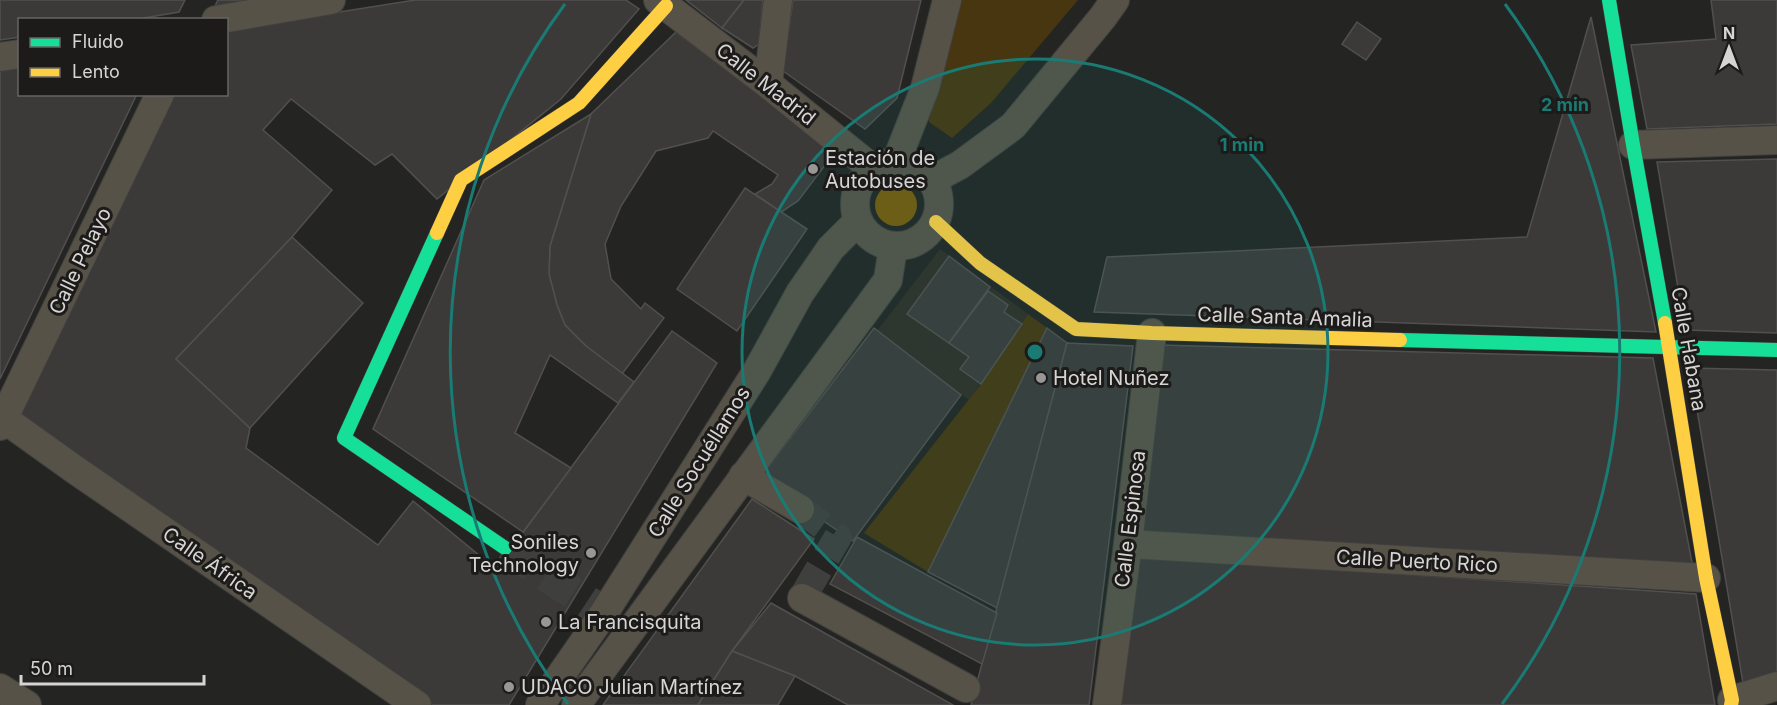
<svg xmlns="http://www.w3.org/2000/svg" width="1777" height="705" font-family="Inter,sans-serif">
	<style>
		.built { fill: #302d26 }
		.green { fill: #473610 }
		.water { fill: #785a0a }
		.building { fill: #3b3a39; stroke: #51504f; stroke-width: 1.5 }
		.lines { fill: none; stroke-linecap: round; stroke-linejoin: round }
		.street-tunnel { stroke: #3f3f3e; stroke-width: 28; stroke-dasharray: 28 14; stroke-linecap: butt }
		.secondary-tunnel { stroke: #3f3f3e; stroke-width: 33; stroke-dasharray: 33 16; stroke-linecap: butt }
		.street-casing { stroke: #40403f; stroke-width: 30 }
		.fast-casing { stroke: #40403f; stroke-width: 15 }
		.slow-casing { stroke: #40403f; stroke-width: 15 }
		.street { stroke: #575248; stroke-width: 28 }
		.fast { stroke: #16e098; stroke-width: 14 }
		.slow { stroke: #ffcf43; stroke-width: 14 }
		.ring { fill: none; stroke: #197b73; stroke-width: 3 }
		.poi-dot { fill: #989796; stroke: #1c1b19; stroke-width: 2 }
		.labels { text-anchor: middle; stroke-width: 6; stroke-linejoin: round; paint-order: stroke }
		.street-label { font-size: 20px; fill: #d6d5d4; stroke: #1c1b19 }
		.poi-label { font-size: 20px; fill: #d6d5d4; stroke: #1c1b19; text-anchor: start }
		.centre { fill: #197b73; stroke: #1c1b19; stroke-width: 3 }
		.ring-label { font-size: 18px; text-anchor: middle; font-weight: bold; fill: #197b73; stroke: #1c1b19; stroke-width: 6; stroke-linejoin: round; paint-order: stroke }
	</style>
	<rect width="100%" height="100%" fill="#242423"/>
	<path class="built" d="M 940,249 L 1028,314 L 969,400 L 877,331 Z"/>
	<g class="green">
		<path d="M 952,0 L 1078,0 L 991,103 L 952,138 L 929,122 L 927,85 Z"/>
		<path d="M 1028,314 L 1047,328 L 928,572 L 864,533 L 981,384 Z"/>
	</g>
	<circle class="water" cx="896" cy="205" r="21"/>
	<g class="building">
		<path d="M 0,0 L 185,0 L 179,12 L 132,20 L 20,20 L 20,37 L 0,40 Z"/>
		<path d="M 218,0 L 252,0 L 215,6 Z"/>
		<path d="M 415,0 L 626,0 L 639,9 L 561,99 L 437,199 L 392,154 L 375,165 L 291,99 L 263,130 L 332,190 L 292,237 L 176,359 L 250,428 L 246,448 L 378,545 L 413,501 L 496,569 L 672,331 L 717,363 L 509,705 L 431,705 L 17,416 L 171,94 L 226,94 L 226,30 Z"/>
		<path d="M 686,0 L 744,0 L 722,28 Z"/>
		<path d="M 744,0 L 763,0 L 759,44 L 753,48 L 722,28 Z"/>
		<path d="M 793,0 L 921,0 L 897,98 L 865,129 L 783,71 Z"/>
		<path d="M 1711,0 L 1777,0 L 1777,124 L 1647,129 L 1631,45 L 1716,39 Z"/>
		<path d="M 1591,17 L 1656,332 L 1094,312 L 1107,257 L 1527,237 Z"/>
		<path d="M 1357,22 L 1381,39 L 1366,60 L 1342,44 Z"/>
		<path d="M 676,32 L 835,152 L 798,201 L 781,212 L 755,194 L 772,184 L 778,175 L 713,131 L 708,138 L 656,151 L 621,206 L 605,244 L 611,279 L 641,309 L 645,303 L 664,318 L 622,374 L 586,346 L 565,325 L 557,305 L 549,274 L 550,246 L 591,114 Z"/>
		<path d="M 20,67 L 20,94 L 137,94 L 0,379 L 0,70 Z"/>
		<path d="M 591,114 L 550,246 L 549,274 L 557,305 L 565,325 L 586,346 L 634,382 L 618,403 L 550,355 L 515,433 L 571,468 L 523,532 L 373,429 L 484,180 Z"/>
		<path d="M 1777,159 L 1777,333 L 1685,330 L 1657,162 Z"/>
		<path d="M 745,188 L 807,229 L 737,331 L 677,289 Z"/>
		<path d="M 292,237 L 363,303 L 250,428 L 176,359 Z"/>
		<path d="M 949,256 L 990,287 L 949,343 L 907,314 Z"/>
		<path d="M 988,291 L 1008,305 L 1004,312 L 1022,324 L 981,384 L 960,369 L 969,357 L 949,343 Z"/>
		<path d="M 874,328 L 961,395 L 853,541 L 760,478 Z"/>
		<path d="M 1047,328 L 1067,343 L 997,608 L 928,572 Z"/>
		<path d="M 1067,343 L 1133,346 L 1089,705 L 971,705 Z"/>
		<path d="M 1159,345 L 1653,358 L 1693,568 L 1140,533 Z"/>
		<path d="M 1690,368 L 1777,370 L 1777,673 L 1743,683 Z"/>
		<path d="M 752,499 L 814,539 L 732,651 L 698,705 L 603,705 Z"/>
		<path d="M 857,537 L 997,613 L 982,664 L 830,584 Z"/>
		<path d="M 1135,556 L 1696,594 L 1715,705 L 1119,705 Z"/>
		<path d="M 771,603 L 953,705 L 848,705 L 795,676 L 732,651 Z"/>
		<path d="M 732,651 L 795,676 L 778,705 L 698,705 Z"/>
	</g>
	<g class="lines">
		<path class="street-tunnel" d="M 800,509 L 838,537 L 802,598"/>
		<path class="secondary-tunnel" d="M 505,548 L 604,613"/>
		<defs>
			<g id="street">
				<path d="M 658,0 L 768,84 L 873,169"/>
				<path d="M 216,20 L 331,0"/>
				<path d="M 0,57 L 20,54"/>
				<path d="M 768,84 L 778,0"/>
				<path d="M 1633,145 L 1777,140"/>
				<circle cx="897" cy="204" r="42"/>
				<path d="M 896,162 L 925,88 L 947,0"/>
				<path d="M 932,180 L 960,165 L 1013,126 L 1103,17 L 1115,0"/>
				<path d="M 4,419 L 74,469 L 417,705"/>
				<path d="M 0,426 L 160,94"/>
				<path d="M 743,476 L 800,509"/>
				<path d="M 1128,544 L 1706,578"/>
				<path d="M 802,598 L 966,688"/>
				<path d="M 0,688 L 27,705"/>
				<path d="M 1732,700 L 1777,686"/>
				<path d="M 540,705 L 604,613 L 757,371 L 800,293 L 831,248 L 858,221"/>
				<path d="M 576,705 L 888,280 L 893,247"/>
				<path d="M 1107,705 L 1128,544 L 1152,333"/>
			</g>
			<g id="fast">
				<path d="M 1609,0 L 1633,145 L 1665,323"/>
				<path d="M 437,233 L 344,438 L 505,548"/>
				<path d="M 1400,340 L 1777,350"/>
			</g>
			<g id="slow">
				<path d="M 936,222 L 980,263 L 1076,329 L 1152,333 L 1400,340"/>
				<path d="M 437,233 L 461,180 L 579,103 L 666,6"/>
				<path d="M 1665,323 L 1706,578 L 1732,700 L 1731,705"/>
			</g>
		</defs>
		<use href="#street" class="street-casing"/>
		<use href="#fast" class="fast-casing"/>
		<use href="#slow" class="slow-casing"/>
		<use href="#street" class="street"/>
		<use href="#fast" class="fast"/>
		<use href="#slow" class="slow"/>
	</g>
	<circle cx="1035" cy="352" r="293" fill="#197b73" fill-opacity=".12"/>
	<g class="ring">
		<circle cx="1035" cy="352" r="293"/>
		<path d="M568 704A585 585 0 0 1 565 4M1505 4A585 585 0 0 1 1502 704"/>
	</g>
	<g class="poi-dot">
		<circle cx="813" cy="169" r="6"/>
		<circle cx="1041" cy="378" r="6"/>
		<circle cx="591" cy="553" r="6"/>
		<circle cx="546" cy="622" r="6"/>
		<circle cx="509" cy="687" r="6"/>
	</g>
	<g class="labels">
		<g class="street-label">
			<text transform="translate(766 84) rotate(38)" y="7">Calle Madrid</text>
			<text transform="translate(80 261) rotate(-64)" y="7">Calle Pelayo</text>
			<text transform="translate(1285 317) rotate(2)" y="7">Calle Santa Amalia</text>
			<text transform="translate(1689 349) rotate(80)" y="7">Calle Habana</text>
			<text transform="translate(699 462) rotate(-58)" y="7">Calle Socuéllamos</text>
			<text transform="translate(1130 519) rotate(-83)" y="7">Calle Espinosa</text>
			<text transform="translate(1417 561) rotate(3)" y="7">Calle Puerto Rico</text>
			<text transform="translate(210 563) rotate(35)" y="7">Calle África</text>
		</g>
		<g class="poi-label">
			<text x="825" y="165">Estación de<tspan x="825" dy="23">Autobuses</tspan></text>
			<text x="1053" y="385">Hotel Nuñez</text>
			<text x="579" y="549" text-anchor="end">Soniles<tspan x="579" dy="23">Technology</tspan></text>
			<text x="558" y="629">La Francisquita</text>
			<text x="521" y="694">UDACO Julian Martínez</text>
		</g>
	</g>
	<circle cx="1035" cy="352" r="9" class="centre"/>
	<g class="ring-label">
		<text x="1565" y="111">2 min</text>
		<text x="1242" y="151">1 min</text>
	</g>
	<rect x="18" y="18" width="210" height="78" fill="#1c1b19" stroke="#666564" stroke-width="1.5"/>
	<rect x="30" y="38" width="30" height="9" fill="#16e098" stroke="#666564" stroke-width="1.5"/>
	<text x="72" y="48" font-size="18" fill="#d6d5d4">Fluido</text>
	<rect x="30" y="68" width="30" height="9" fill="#ffcf43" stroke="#666564" stroke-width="1.5"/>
	<text x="72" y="78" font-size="18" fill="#d6d5d4">Lento</text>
	<g transform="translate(1729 48)" stroke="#1c1b19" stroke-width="4.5" paint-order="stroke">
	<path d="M0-4.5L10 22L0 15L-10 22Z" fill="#d6d5d4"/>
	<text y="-9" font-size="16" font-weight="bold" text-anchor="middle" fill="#d6d5d4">N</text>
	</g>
	<path d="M21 675v9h183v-9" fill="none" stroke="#d6d5d4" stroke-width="3"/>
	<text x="30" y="675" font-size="18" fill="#d6d5d4" stroke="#1c1b19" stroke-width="4.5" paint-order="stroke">50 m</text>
</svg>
